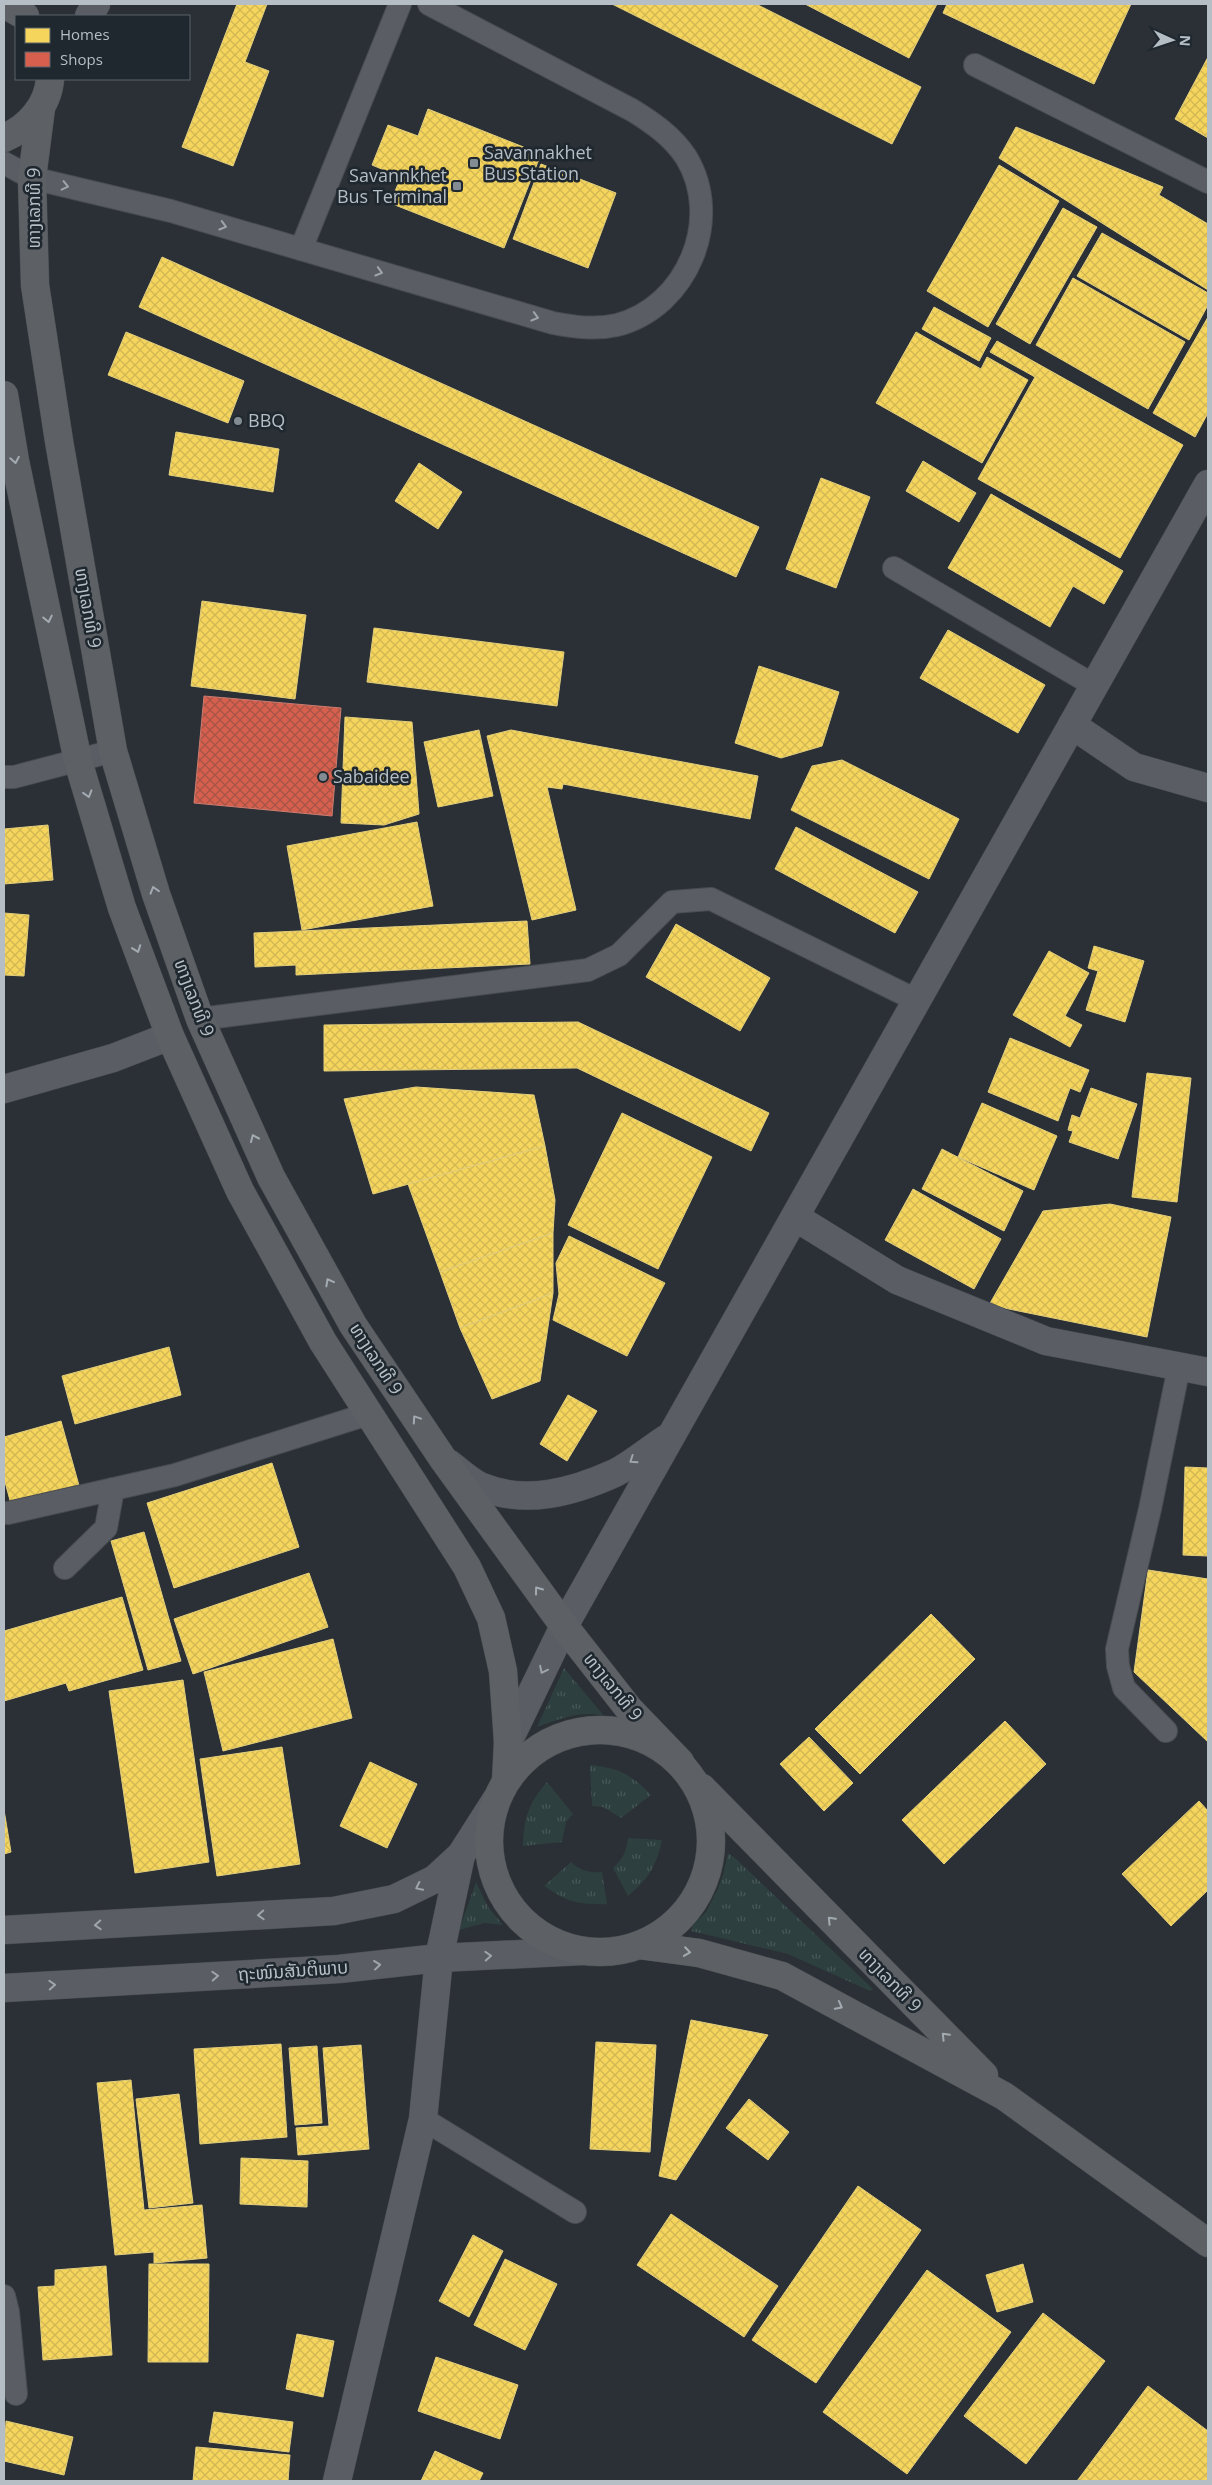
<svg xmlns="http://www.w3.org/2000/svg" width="1212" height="2485" font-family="'Open Sans','Noto Sans Lao',sans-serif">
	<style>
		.grass { fill: url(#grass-tufts) }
		.homes { fill: url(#homes-cross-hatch); stroke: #e2ce7c }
		.shops { fill: url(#shops-cross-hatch); stroke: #cc7c71 }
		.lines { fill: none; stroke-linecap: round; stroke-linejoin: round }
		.service-casing { stroke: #484c50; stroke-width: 24 }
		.minor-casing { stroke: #484c50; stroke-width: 29 }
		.tertiary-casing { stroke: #484c50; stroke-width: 29 }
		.primary-casing { stroke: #484d52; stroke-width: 29 }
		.service { stroke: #5a5e64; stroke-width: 22 }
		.minor { stroke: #5a5e64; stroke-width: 28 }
		.tertiary { stroke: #5a5e64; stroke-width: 28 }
		.primary { stroke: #5d6165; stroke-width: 28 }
		.oneway { stroke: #9ea5ad }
		.oneway2 { stroke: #a3abb2 }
		.poi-dot { fill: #848c93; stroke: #1f272f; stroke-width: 2 }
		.labels { text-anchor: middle; stroke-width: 5; stroke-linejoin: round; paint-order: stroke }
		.poi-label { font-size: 18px; fill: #b5bdc5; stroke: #1f272f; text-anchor: start }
		.street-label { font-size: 18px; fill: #b5bdc5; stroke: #1f272f }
	</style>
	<defs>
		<pattern id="grass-tufts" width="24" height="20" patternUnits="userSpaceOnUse" patternTransform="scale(1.25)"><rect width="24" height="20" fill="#2d3f3f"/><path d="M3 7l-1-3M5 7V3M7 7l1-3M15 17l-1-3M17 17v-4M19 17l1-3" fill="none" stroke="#495959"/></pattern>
		<pattern id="homes-cross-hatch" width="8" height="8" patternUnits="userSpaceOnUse" patternTransform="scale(1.25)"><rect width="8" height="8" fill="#f6d55c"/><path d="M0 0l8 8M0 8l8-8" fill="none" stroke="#d0b655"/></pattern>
		<pattern id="shops-cross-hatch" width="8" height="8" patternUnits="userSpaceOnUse" patternTransform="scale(1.25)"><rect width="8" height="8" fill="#d6604d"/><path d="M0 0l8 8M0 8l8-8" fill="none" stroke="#a65448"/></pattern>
	</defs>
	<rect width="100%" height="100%" fill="#2a3035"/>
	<g class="grass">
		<path d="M 564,1668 L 604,1716 C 581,1710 559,1719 537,1727 Z"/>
		<path d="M 590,1765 C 619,1768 631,1774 651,1795 L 621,1818 L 603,1807 L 592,1806 Z"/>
		<path d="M 547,1782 L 573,1814 L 566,1822 L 562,1842 L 523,1846 C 524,1817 528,1804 547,1782 Z"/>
		<path d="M 628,1838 L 662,1840 C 656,1867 649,1878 628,1896 L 613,1868 C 623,1859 626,1852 628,1838 Z"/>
		<path d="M 728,1853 L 735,1858 L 873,1989 L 870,1991 L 788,1954 L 691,1931 L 692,1926 L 706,1912 L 717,1891 L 723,1875 Z"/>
		<path d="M 571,1862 C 581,1871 589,1873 602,1872 L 607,1904 C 579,1905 567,1902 544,1886 Z"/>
		<path d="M 476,1882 L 488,1907 L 503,1925 L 485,1923 L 459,1930 Z"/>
	</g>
	<g class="homes">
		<path d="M 237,4 L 267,4 L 245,62 L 269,71 L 233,166 L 182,147 Z"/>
		<path d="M 612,4 L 756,4 L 921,87 L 892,144 Z"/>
		<path d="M 805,4 L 937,4 L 909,58 Z"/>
		<path d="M 947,4 L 1131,4 L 1094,84 L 943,13 Z"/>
		<path d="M 1208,57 L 1208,138 L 1175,119 Z"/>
		<path d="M 428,109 L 541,154 L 504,248 L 390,203 L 401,177 L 372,165 L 388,125 L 418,136 Z"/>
		<path d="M 1016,127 L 1163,187 L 1159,195 L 1208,224 L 1208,290 L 999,158 Z"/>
		<path d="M 541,164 L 616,193 L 588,268 L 513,239 Z"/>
		<path d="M 999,165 L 1059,201 L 988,327 L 927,291 Z"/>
		<path d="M 1063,208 L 1097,227 L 1030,344 L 996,324 Z"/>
		<path d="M 1102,233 L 1208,293 L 1208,305 L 1189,340 L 1077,276 Z"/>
		<path d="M 162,257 L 759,527 L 736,577 L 139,307 Z"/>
		<path d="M 1073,278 L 1185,342 L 1148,409 L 1036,345 Z"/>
		<path d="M 934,307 L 991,338 L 979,361 L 922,329 Z"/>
		<path d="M 1208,317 L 1208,413 L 1195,437 L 1153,413 Z"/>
		<path d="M 126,332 L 244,381 L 228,423 L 108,375 Z"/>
		<path d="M 916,332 L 981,369 L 987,357 L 1028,380 L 982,463 L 876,403 Z"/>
		<path d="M 997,341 L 1183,445 L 1120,558 L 978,479 L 1035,377 L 990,352 Z"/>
		<path d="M 176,432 L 279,449 L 273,492 L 169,475 Z"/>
		<path d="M 923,461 L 976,493 L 959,522 L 906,491 Z"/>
		<path d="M 419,463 L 462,492 L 438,529 L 395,501 Z"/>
		<path d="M 821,478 L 870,497 L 836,588 L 786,569 Z"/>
		<path d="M 991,494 L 1123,571 L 1104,604 L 1073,586 L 1050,627 L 948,568 Z"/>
		<path d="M 202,601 L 306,615 L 295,699 L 191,686 Z"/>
		<path d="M 374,628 L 564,652 L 557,706 L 367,682 Z"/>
		<path d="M 948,630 L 1045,685 L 1018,733 L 920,678 Z"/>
		<path d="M 759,666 L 839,692 L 822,746 L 781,758 L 735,743 Z"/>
		<path d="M 345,717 L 412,722 L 419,814 L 384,825 L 341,823 Z"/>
		<path d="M 479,730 L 493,796 L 438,807 L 424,742 Z"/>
		<path d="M 511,730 L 758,776 L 750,819 L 563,784 L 562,789 L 547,787 L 576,910 L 532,920 L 487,736 Z"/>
		<path d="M 842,760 L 959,819 L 929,879 L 791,810 L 812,766 Z"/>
		<path d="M 417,822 L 433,906 L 302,930 L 287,846 Z"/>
		<path d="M 48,825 L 53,880 L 4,884 L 4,829 Z"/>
		<path d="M 796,827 L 918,892 L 895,933 L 775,869 Z"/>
		<path d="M 4,913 L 29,915 L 24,976 L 4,975 Z"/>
		<path d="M 527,921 L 530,964 L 296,975 L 296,965 L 255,967 L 254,933 Z"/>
		<path d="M 676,924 L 770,978 L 740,1031 L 646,977 Z"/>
		<path d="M 1094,946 L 1144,961 L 1125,1022 L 1086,1010 L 1098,971 L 1088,968 Z"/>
		<path d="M 1049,951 L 1089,973 L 1065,1016 L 1082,1025 L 1070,1047 L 1013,1015 Z"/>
		<path d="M 578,1022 L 769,1113 L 751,1151 L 577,1068 L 324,1071 L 324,1025 Z"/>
		<path d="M 1010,1038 L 1089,1070 L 1080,1092 L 1070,1088 L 1058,1121 L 988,1092 Z"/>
		<path d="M 1147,1073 L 1191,1078 L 1177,1202 L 1132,1197 Z"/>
		<path d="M 416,1087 L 534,1095 L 545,1146 L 373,1194 L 344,1099 Z"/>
		<path d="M 1091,1088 L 1137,1104 L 1118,1159 L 1069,1142 L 1073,1131 L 1068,1130 L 1072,1115 L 1080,1118 Z"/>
		<path d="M 982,1103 L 1057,1136 L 1034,1190 L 958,1157 Z"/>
		<path d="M 622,1113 L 712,1157 L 658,1269 L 568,1225 Z"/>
		<path d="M 545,1146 L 555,1200 L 553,1233 L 440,1272 L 408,1184 Z"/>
		<path d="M 942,1149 L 1023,1191 L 1004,1231 L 922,1189 Z"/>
		<path d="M 913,1189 L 1001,1239 L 974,1289 L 885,1240 Z"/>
		<path d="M 1110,1204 L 1171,1217 L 1147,1337 L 989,1305 L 1043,1211 Z"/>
		<path d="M 553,1233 L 553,1293 L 460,1328 L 440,1272 Z"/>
		<path d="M 569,1236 L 665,1283 L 627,1356 L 553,1320 L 559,1294 L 556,1263 Z"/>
		<path d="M 553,1293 L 540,1381 L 492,1399 L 460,1328 Z"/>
		<path d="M 169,1347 L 181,1395 L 75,1424 L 62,1376 Z"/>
		<path d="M 568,1395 L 597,1411 L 567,1461 L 540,1444 Z"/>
		<path d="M 61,1421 L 80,1489 L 12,1508 L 4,1478 L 4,1437 Z"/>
		<path d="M 272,1463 L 299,1547 L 174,1588 L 147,1503 Z"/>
		<path d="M 1185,1467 L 1208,1468 L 1208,1556 L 1183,1555 Z"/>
		<path d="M 144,1532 L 181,1661 L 148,1670 L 111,1541 Z"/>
		<path d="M 1148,1570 L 1208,1579 L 1208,1742 L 1134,1672 Z"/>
		<path d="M 309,1573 L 328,1627 L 193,1674 L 174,1619 Z"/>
		<path d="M 122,1597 L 143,1670 L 69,1691 L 66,1683 L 4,1701 L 4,1631 Z"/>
		<path d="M 931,1614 L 975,1659 L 860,1774 L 815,1729 Z"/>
		<path d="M 333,1639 L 352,1718 L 223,1751 L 204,1672 Z"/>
		<path d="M 183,1680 L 209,1862 L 135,1873 L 109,1691 Z"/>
		<path d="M 1005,1721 L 1046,1764 L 944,1864 L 902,1820 Z"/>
		<path d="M 809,1737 L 853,1783 L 824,1811 L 780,1764 Z"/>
		<path d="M 282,1747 L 300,1864 L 217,1876 L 200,1759 Z"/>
		<path d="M 370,1762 L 417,1784 L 387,1848 L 340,1826 Z"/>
		<path d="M 1199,1801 L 1208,1811 L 1208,1890 L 1171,1926 L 1122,1874 Z"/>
		<path d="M 4,1810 L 11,1852 L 4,1854 Z"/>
		<path d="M 691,2020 L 768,2035 L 676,2180 L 659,2176 Z"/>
		<path d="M 596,2042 L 656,2045 L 650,2152 L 590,2149 Z"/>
		<path d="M 281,2044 L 287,2137 L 200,2144 L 194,2049 Z"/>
		<path d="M 361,2045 L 369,2149 L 298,2155 L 296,2128 L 329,2126 L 323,2048 Z"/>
		<path d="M 317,2046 L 322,2123 L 295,2125 L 289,2048 Z"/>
		<path d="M 131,2080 L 144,2210 L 202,2205 L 207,2258 L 154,2263 L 154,2252 L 115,2255 L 97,2083 Z"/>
		<path d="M 179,2094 L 193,2203 L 149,2208 L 136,2099 Z"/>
		<path d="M 749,2099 L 789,2132 L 768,2160 L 726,2128 Z"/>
		<path d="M 241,2158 L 308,2161 L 307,2207 L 240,2204 Z"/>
		<path d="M 858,2186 L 921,2230 L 816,2383 L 752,2340 Z"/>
		<path d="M 671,2214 L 778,2286 L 744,2337 L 637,2265 Z"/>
		<path d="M 473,2235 L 503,2251 L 469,2317 L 439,2301 Z"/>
		<path d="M 505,2259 L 557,2284 L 525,2350 L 474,2325 Z"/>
		<path d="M 149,2264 L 209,2264 L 208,2362 L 148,2362 Z"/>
		<path d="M 1023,2264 L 1033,2302 L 997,2312 L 986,2275 Z"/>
		<path d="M 106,2266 L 112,2355 L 43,2360 L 38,2287 L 55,2286 L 55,2270 Z"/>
		<path d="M 927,2270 L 1011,2332 L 907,2474 L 823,2412 Z"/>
		<path d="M 1043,2313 L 1105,2361 L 1026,2464 L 964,2416 Z"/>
		<path d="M 297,2334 L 334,2341 L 323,2397 L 286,2389 Z"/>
		<path d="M 436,2357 L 518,2385 L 500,2439 L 418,2411 Z"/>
		<path d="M 1148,2386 L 1208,2431 L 1208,2481 L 1077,2481 Z"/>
		<path d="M 214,2412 L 293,2422 L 289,2452 L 209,2442 Z"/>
		<path d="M 6,2421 L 73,2437 L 64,2475 L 4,2461 Z"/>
		<path d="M 196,2447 L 290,2455 L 288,2481 L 193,2481 Z"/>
		<path d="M 435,2451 L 483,2473 L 479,2481 L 421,2481 Z"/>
	</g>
	<path class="shops" d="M 204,696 L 341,708 L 332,816 L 194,803 Z"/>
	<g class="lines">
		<defs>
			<g id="service">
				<path d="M 975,65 L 1208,182"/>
				<path d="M 4,163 L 32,178 L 171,211 L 553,323 C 574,327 595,330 617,325 C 687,307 724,219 686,157 C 672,136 653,123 632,110 L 429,4"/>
				<path d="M 301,249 L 400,4"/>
				<path d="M 894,568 L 1095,686"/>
				<path d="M 4,777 L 14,777 L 113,751"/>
				<path d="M 200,1019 L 588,970 L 619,955 L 672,902 L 711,899 L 918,1001"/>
				<path d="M 8,1513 L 175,1475 L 368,1414"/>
				<path d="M 65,1568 L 106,1528 L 113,1489"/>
				<path d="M 1166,1731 L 1124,1688 L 1118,1666 L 1117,1649 L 1150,1509 L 1179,1367"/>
				<path d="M 423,2119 L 575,2212"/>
				<path d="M 4,2296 L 8,2312 L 16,2394"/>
			</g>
			<g id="minor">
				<path d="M 89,16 L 96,4"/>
				<path d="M 1072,725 L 1134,767 L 1208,788"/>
				<path d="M 4,1089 L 113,1058 L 170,1036"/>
				<path d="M 795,1217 L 897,1280 L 1046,1341 L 1208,1372"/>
				<path d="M 337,2481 L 423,2119 L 439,1958 L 461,1855"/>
			</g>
			<g id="tertiary">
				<path d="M 448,1463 C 458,1470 470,1482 482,1487 C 526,1505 573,1492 615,1473 C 633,1464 651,1448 669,1437"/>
				<path d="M 508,1742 L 564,1626 L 1208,484"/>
				<path d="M 4,1930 L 334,1911 L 394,1899 L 435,1879 L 461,1855 L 496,1800"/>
				<path d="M 4,1988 L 339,1969 L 439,1958 L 583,1951"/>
			</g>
			<g id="primary">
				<path d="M 4,4 L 25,16"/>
				<path d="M 41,108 L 32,178 L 35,285 L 59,441 L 113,751 L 156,894 L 200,1019 L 271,1177 L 353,1325 L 443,1459 L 564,1626 L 629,1709 L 680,1762"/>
				<path d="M 4,138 C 28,128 48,106 50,79"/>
				<path d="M 4,395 L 15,461 L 78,761 L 122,908 L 170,1036 L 240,1191 L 323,1342 L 467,1567 L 491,1618 L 503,1671 L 508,1742 L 506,1781"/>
				<circle cx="600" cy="1841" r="111"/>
				<path d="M 702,1788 L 984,2075"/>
				<path d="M 639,1945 L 699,1953 L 782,1976 L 1004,2096 L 1208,2243"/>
			</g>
		</defs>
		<use href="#service" class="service-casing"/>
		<use href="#minor" class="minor-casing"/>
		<use href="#tertiary" class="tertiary-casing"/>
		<use href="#primary" class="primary-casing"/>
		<use href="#service" class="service"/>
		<use href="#minor" class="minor"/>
		<use href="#tertiary" class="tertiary"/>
		<use href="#primary" class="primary"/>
	</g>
	<defs><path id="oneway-chevron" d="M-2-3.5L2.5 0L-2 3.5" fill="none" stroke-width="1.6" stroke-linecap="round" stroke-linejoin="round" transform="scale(1.25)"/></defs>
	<g class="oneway">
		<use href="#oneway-chevron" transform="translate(65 186) rotate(13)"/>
		<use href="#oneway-chevron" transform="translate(223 226) rotate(16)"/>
		<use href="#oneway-chevron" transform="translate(379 272) rotate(16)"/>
		<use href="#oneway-chevron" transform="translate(535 317) rotate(16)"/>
		<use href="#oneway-chevron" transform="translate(633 1460) rotate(146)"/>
		<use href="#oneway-chevron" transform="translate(543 1670) rotate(116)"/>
		<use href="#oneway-chevron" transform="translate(419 1887) rotate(154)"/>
		<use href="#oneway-chevron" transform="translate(261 1915) rotate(177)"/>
		<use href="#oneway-chevron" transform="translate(98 1925) rotate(177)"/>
		<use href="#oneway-chevron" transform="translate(488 1956) rotate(-3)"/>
		<use href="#oneway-chevron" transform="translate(377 1965) rotate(-6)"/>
		<use href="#oneway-chevron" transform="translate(215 1976) rotate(-3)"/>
		<use href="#oneway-chevron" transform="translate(52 1985) rotate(-3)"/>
	</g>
	<g class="oneway2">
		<use href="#oneway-chevron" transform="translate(15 460) rotate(80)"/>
		<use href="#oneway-chevron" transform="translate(48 619) rotate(78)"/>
		<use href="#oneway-chevron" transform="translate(88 794) rotate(73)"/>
		<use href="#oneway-chevron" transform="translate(154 890) rotate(-107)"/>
		<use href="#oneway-chevron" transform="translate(137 949) rotate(70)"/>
		<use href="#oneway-chevron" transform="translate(254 1138) rotate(-114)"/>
		<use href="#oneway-chevron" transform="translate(329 1282) rotate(-119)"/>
		<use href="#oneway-chevron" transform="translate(416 1419) rotate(-124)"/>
		<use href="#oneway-chevron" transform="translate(538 1590) rotate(-126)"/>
		<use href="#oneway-chevron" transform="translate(831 1920) rotate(-134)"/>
		<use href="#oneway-chevron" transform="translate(687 1952) rotate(8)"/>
		<use href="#oneway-chevron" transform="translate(839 2006) rotate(28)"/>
		<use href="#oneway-chevron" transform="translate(945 2036) rotate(-134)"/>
	</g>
	<g class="poi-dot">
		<rect x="469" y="158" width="10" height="10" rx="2.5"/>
		<rect x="452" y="181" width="10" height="10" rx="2.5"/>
		<circle cx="238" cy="421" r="5"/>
		<circle cx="323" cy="777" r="5"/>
	</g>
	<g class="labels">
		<g class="poi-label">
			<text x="484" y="159">Savannakhet<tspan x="484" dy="21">Bus Station</tspan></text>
			<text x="447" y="182" text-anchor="end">Savannkhet<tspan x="447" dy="21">Bus Terminal</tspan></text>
			<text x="248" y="427">BBQ</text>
			<text x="333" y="783">Sabaidee</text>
		</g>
		<g class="street-label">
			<text transform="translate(34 208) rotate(-90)" y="6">ທາງເລກທີ 9</text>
			<text transform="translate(88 608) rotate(80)" y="6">ທາງເລກທີ 9</text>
			<text transform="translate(194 998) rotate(69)" y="6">ທາງເລກທີ 9</text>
			<text transform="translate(376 1359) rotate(57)" y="6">ທາງເລກທີ 9</text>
			<text transform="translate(613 1687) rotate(51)" y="6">ທາງເລກທີ 9</text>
			<text transform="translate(293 1971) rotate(-4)" y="6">ຖະໜົນສັນຕິພາບ</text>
			<text transform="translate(890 1980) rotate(46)" y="6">ທາງເລກທີ 9</text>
		</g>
	</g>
	<rect width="1212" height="2485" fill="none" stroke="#b5bdc5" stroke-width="10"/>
	<rect x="15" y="15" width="175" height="65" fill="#1f272f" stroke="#5b636b"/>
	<rect x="25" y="28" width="25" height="15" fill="#f6d55c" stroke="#5b636b"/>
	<text x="60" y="40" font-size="15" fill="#b5bdc5">Homes</text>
	<rect x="25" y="52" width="25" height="15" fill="#d6604d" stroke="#5b636b"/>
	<text x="60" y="65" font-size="15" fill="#b5bdc5">Shops</text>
	<g transform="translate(1172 40) rotate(93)" stroke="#1f272f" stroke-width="4" paint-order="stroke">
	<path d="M0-4L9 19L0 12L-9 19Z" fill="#b5bdc5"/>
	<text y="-8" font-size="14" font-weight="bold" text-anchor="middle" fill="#b5bdc5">N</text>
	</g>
</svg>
